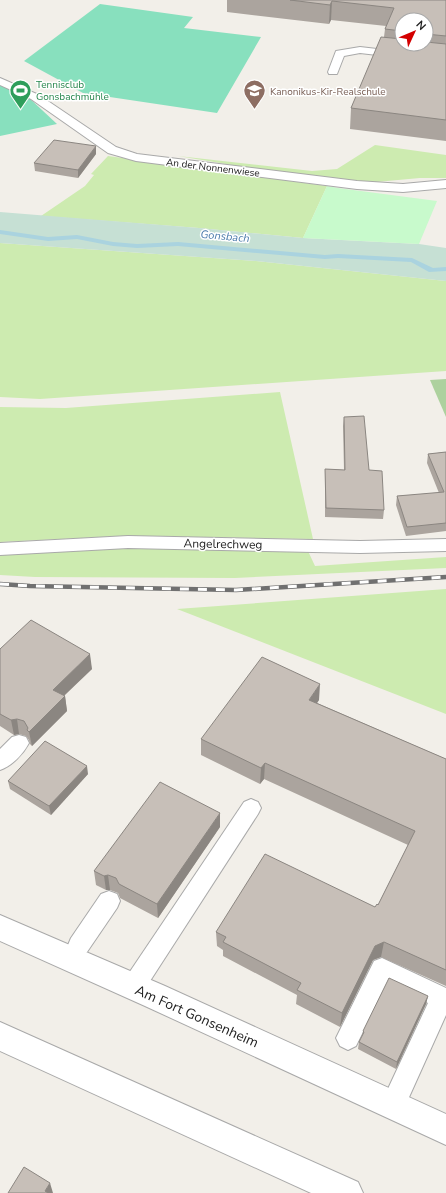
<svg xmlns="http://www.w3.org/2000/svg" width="446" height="1193" font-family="'Nunito Sans',sans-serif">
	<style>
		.grass { fill: #cdebb0 }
		.forest { fill: #add19e }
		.wetland { fill: #c6e0d4 }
		.park { fill: #c8facc }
		.pitch { fill: #88e0be }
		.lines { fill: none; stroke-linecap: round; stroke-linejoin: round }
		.stream { fill: #aad3df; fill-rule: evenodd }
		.service-casing { stroke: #a9a9a9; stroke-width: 2 }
		.minor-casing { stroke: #a9a9a9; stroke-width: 2 }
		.tertiary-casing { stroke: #a9a9a9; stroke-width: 2 }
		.service { fill: #fff; fill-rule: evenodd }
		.minor { fill: #fff; fill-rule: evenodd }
		.tertiary { fill: #fff; fill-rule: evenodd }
		.rail-casing { stroke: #707070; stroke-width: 4.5 }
		.rail { stroke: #fff; stroke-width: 3; stroke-dasharray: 9; stroke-linecap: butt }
		.wall { fill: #aba49e; fill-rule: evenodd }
		.shaded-wall { fill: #8b8681 }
		.building { fill: #c7bfb8; stroke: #8b8681 }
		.labels { text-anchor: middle; stroke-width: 3; stroke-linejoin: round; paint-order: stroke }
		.far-leisure-label { font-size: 10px; fill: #27864d; stroke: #fff; text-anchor: start }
		.far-education-label { font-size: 10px; fill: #785e54; stroke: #fff; text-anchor: start }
		.far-street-label { font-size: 10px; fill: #222; stroke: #fff }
		.far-water-label { font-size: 11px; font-style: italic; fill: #4a7aab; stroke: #fff }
		.street-label { font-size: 12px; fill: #222; stroke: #fff }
		.near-street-label { font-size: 14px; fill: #222; stroke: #fff }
	</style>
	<rect width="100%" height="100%" fill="#f2efe9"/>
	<g class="grass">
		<path d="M 375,145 L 446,155 L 446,178 L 420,178 L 365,183 L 280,173 L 178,156 L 312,171 L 337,169 Z"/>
		<path d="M 108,156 L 327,186 L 303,238 L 199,228 L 41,216 L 85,186 L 94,175 L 91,174 Z"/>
		<path d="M 0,243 L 256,261 L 446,281 L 446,371 L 40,399 L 0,397 Z"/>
		<path d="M 280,392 L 313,539 L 122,536 L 0,542 L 0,407 L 66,408 Z"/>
		<path d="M 127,546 L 308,551 L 315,566 L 446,557 L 446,568 L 235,578 L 35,577 L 0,575 L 0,555 Z"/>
		<path d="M 446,589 L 446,714 L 177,609 Z"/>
	</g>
	<path class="forest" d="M 446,379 L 446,417 L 430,380 Z"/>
	<path class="wetland" d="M 0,212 L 199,228 L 303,238 L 419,244 L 446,248 L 446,281 L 256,261 L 0,243 Z"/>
	<path class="park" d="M 327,186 L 338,188 L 437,201 L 419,244 L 303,238 Z"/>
	<g class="pitch">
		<path d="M 100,4 L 193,17 L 184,28 L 261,37 L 217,113 L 83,93 L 24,61 Z"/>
		<path d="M 0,84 L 27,96 L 57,124 L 0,136 Z"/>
	</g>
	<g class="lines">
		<path class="stream" d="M 0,230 L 48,237 L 77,235 L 113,242 L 137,244 L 178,242 L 325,255 L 338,254 L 412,258 L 433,268 L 446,267 L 446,271 L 429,272 L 411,262 L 338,258 L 325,259 L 178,246 L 137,248 L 113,246 L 77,239 L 48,241 L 0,234 Z"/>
		<defs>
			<g id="service">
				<path d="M 360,47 L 446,57 L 446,63 L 360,53 L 344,56 L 337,74 L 329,74 L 328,72 L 336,51 Z"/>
				<path d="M 0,78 L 39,95 L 116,147 L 137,154 L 357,181 L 403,184 L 446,180 L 446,188 L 403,192 L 357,189 L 136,161 L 108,153 L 31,99 L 0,85 Z"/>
				<path d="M 128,536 L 360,541 L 446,539 L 446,551 L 360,553 L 128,548 L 0,555 L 0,543 Z"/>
				<path d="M 19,735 L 26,737 L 29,743 C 23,754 12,766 0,770 L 0,749 L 12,737 Z"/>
				<path d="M 251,799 L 258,802 L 261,808 L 258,814 L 141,995 L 133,998 L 125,995 L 121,987 L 125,979 L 244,802 Z"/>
				<path d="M 109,891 L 117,894 L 120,901 L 117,908 L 87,952 L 79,955 L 71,952 L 68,945 L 71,938 L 101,894 Z"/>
				<path d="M 382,958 L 446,988 L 446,1015 L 401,1115 L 392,1118 L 383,1115 L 380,1106 L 428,1003 L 387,983 L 356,1046 L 348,1050 L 340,1046 L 336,1038 L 374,961 Z"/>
			</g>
			<path id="minor" d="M 0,915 L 165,986 L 446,1114 L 446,1145 L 145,1006 L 0,941 Z"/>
			<path id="tertiary" d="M 0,1022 L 358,1182 L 363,1193 L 311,1193 L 0,1051 Z"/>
		</defs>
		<use href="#service" class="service-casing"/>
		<use href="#minor" class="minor-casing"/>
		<use href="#tertiary" class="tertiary-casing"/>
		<use href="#service" class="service"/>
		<use href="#minor" class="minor"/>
		<use href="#tertiary" class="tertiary"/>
		<defs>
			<path id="rail" d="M 0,584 L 30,586 L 236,590 L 446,577"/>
		</defs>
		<use href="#rail" class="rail-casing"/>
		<use href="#rail" class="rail"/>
	</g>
	<g class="wall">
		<path d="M 227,0 L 446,0 L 446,141 L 350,129 L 351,108 L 384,37 L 385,29 L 386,26 L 331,20 L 329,24 L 227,12 ZM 402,20 L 426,20 L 426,44 L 402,44 Z"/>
		<path d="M 96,154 L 78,178 L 35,171 L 34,163 Z"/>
		<path d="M 344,417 L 369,470 L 384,510 L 383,519 L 325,517 L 325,469 L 344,470 L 343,426 Z"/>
		<path d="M 446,452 L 446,531 L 406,536 L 396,505 L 397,496 L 439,493 L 427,463 L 428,454 Z"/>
		<path d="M 0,649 L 92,669 L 64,696 L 65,696 L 67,711 L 32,746 L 30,744 L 29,740 L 26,736 L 19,734 L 14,735 L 0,726 Z"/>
		<path d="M 319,700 L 317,703 L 446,759 L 446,986 L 381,957 L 373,960 L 340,1027 L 296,1004 L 297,995 L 223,956 L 223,950 L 217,946 L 216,932 L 375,907 L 378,905 L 408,845 L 264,779 L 260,784 L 201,755 L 201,739 Z"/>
		<path d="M 88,774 L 51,815 L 10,789 L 8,781 Z"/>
		<path d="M 220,827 L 158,918 L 120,898 L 118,893 L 110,890 L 106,890 L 96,885 L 94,871 Z"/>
		<path d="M 428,996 L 426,1004 L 396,1069 L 358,1049 L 359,1042 L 362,1037 L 363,1031 Z"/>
	</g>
	<g class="shaded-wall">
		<path d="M 332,1 L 331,20 L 329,24 L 330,5 Z"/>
		<path d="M 96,146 L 96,154 L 78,178 L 78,170 Z"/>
		<path d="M 90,654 L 92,669 L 55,704 L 53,690 Z"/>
		<path d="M 320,684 L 319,700 L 308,716 L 309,700 Z"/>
		<path d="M 65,696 L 67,711 L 32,746 L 29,732 Z"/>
		<path d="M 17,719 L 19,734 L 14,735 L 11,720 Z"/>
		<path d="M 265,763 L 264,779 L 260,784 L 261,768 Z"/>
		<path d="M 87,766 L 88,774 L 51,815 L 49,806 Z"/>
		<path d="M 220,813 L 220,827 L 158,918 L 157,904 Z"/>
		<path d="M 108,875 L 110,890 L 106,890 L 104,876 Z"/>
		<path d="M 384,942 L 381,957 L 373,960 L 340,1027 L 342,1013 L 375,946 Z"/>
		<path d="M 428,996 L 426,1004 L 396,1069 L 397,1062 Z"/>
		<path d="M 50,1183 L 53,1193 L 45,1193 L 45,1191 Z"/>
	</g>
	<g class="building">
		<path d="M 290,0 L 446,0 L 446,36 L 426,34 L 426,20 L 402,20 L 402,31 L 385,29 L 394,8 L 332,1 L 330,5 Z"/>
		<path d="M 381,37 L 402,39 L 402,44 L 426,44 L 426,42 L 446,44 L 446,120 L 351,108 Z"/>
		<path d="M 54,140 L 96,146 L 78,170 L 34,163 Z"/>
		<path d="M 364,416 L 369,470 L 382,471 L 384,510 L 326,508 L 325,469 L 345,470 L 344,417 Z"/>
		<path d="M 446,452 L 446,523 L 407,527 L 397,496 L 444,492 L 428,454 Z"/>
		<path d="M 31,620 L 90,654 L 53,690 L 65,696 L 29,732 L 27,730 L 28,728 L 24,721 L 17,719 L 11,720 L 0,714 L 0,649 Z"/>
		<path d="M 262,657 L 320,684 L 309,700 L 446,759 L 446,970 L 384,942 L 375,946 L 342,1013 L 297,990 L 301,983 L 223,942 L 226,937 L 216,932 L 265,854 L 375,907 L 377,904 L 378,905 L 415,831 L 265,763 L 261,768 L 201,739 Z"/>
		<path d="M 45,741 L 87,766 L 49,806 L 8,781 Z"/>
		<path d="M 160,782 L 220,813 L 157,904 L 119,884 L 116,878 L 108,875 L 104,876 L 94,871 Z"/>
		<path d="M 389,978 L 428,996 L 397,1062 L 359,1042 L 364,1032 L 363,1031 Z"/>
		<path d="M 24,1167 L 50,1183 L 45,1191 L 48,1193 L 8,1193 Z"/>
	</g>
	<defs>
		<symbol id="stadium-pin" viewBox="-11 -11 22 30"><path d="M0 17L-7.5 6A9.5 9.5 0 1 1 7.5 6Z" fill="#2e9e5b" stroke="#fff"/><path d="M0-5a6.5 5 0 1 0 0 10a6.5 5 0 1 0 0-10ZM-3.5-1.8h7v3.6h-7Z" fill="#fff"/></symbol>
		<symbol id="school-pin" viewBox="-11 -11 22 30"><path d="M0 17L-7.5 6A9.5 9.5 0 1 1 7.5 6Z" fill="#8d6e63" stroke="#fff"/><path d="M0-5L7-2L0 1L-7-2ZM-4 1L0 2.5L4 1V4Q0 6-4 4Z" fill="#fff"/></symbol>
	</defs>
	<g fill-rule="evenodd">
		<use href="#stadium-pin" x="8" y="78" width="25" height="34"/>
		<use href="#school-pin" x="242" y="78" width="25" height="34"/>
	</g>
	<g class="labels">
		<g class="far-leisure-label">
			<text x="36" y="88">Tennisclub<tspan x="36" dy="12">Gonsbachmühle</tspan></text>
		</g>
		<g class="far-education-label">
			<text x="270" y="95">Kanonikus-Kir-Realschule</text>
		</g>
		<g class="far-street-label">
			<text transform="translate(213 167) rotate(7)" y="4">An der Nonnenwiese</text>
		</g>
		<g class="far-water-label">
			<text transform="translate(225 236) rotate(5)" y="4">Gonsbach</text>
		</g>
		<g class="street-label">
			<text transform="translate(223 544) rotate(1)" y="4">Angelrechweg</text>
		</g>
		<g class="near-street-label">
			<text transform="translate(197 1016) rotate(24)" y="5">Am Fort Gonsenheim</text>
		</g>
	</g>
	<g transform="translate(414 32) rotate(46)"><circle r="19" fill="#ffffff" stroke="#a7a7a7"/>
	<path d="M0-3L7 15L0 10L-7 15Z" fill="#d40000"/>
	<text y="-6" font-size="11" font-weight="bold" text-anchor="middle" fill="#222222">N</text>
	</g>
</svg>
